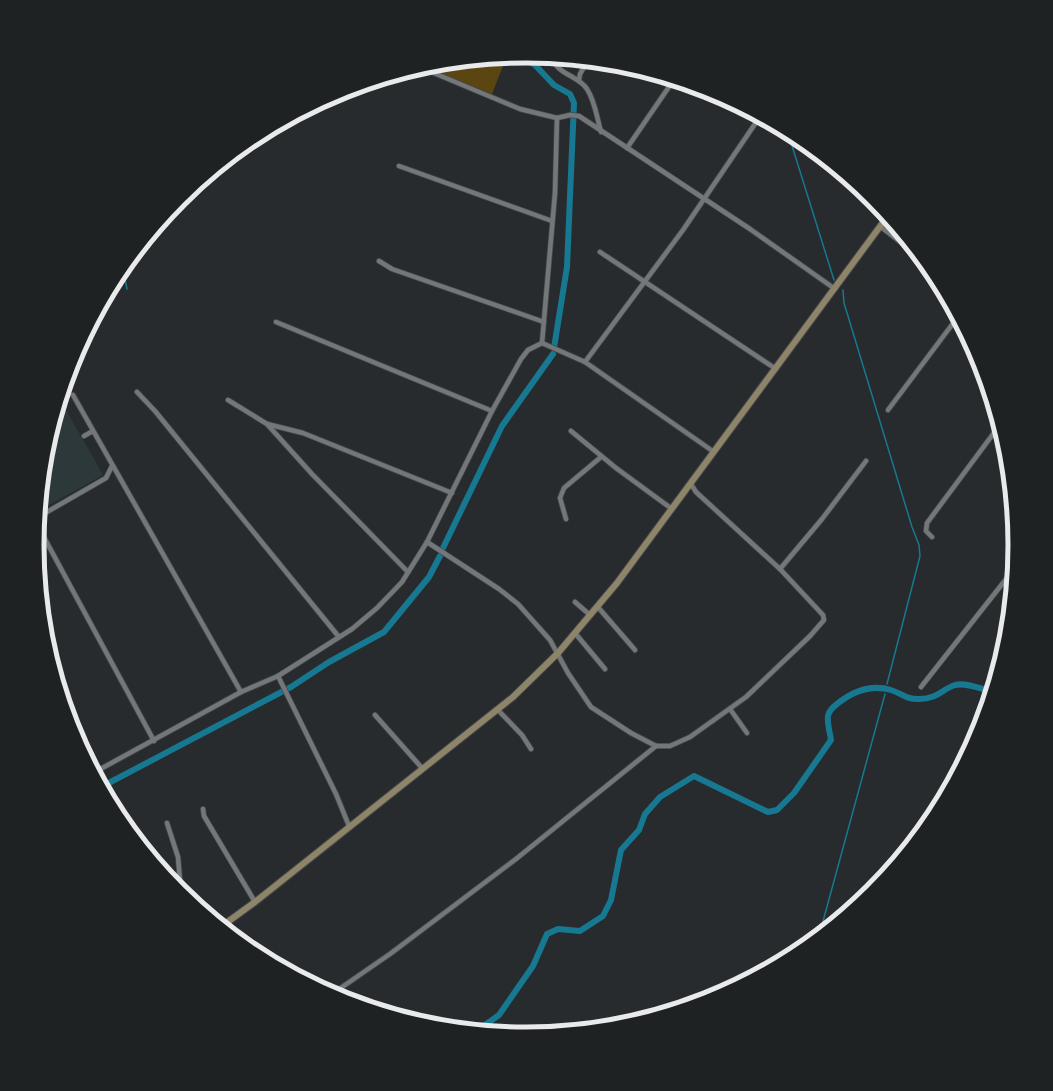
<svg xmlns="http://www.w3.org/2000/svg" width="1053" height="1091" font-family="'Work Sans',sans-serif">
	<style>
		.built { fill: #2d383b }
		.garden { fill: #5b4511 }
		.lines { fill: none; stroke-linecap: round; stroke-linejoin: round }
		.stream { stroke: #177891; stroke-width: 1.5 }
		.canal { stroke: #177891; stroke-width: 6 }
		.street-casing { stroke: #444748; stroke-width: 6 }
		.secondary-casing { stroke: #444748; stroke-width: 8 }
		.street { stroke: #737779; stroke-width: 4.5 }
		.secondary { stroke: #8e846a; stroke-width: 6 }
		.rim { fill: none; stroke: #e8eaeb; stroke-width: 5 }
	</style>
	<rect width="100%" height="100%" fill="#282b2d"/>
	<path class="built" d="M 61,401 L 103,475 L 40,510 L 46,450 Z"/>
	<path class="garden" d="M 506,58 L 492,94 L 424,67 L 431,65 Z"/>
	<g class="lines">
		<g class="stream">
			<path d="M 788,133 L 834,280"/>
			<path d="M 123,269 L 127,289"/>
			<path d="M 843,290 L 844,303 L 912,527 L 919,545 L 920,556 L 887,684"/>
			<path d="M 108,295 L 113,298"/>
			<path d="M 819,936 L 885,694"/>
		</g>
		<g class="canal">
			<path d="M 522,56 L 535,65 L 554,85 L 570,94 L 574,103 L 567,267 L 554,348"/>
			<path d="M 443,548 L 502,426 L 553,354"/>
			<path d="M 103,786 L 291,687 L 329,662 L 384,632 L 429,577 L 440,556"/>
			<path d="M 478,1030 L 499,1015 L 533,966 L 547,934 L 558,929 L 580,931 L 603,916 L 611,900 L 621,850 L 639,830 L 645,814 L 660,797 L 694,776 L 768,812 L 777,810 L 794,793 L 831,740 C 830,733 827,723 828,716 C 829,711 833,707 837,704 C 852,692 871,684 891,690 C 901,693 907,700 919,699 C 938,699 942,689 955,685 C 967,682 980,689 991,691"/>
		</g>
		<defs>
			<g id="street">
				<path d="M 553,59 C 557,74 579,76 587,89 C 595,101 597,118 601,132"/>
				<path d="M 422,68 L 520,109 L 557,118 L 570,115 L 579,116 L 750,229 L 835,289"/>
				<path d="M 579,80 L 580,74 L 587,62"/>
				<path d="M 627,148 L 673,81"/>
				<path d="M 399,166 L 552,221"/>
				<path d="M 881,227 L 921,258"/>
				<path d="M 600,252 L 776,369"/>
				<path d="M 379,261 L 392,269 L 544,322"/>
				<path d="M 276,322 L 492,411"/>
				<path d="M 542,343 L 555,193 L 557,118"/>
				<path d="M 585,362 L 683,230 L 759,118"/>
				<path d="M 137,392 L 155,411 L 339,637"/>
				<path d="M 73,395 L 241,692"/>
				<path d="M 228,400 L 267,424 L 303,433 L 452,493"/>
				<path d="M 888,410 L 957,318"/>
				<path d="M 267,424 L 312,474 L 408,572"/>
				<path d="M 571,431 L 616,468 L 672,509"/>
				<path d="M 84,436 L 93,431"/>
				<path d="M 40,516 L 106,478 L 112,466"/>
				<path d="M 566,519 L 560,498 L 564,488 L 601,457"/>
				<path d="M 39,528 L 154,741"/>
				<path d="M 932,537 L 926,531 L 927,523 L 999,426"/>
				<path d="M 427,542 L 499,589 L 518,604 L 550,640 L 568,673 L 591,707 L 631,733 L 656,746 L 670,746 L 690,737 L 746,697 L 810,636 L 824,620 L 823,615 L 780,569 L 696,492 L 691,484"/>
				<path d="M 780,569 L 822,519 L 866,461"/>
				<path d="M 575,602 L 590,615"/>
				<path d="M 597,606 L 635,650"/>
				<path d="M 575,633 L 605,669"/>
				<path d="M 278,676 L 336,794 L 349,826"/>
				<path d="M 921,687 L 1014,569"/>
				<path d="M 497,709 L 522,735 L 531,749"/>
				<path d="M 730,709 L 747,733"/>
				<path d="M 375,715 L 422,768"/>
				<path d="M 95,772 L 241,692 L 278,676 L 352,629 L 377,608 L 402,582 L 427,542 L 492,411 L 521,359 L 528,350 L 542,343 L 585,362 L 714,452"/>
				<path d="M 203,809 L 204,816 L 255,902"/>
				<path d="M 167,823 L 178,857 L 181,892"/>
				<path d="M 332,994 L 390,954 L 516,859 L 656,746"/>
			</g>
			<path id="secondary" d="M 222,926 L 255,902 L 513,697 L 558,653 L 617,583 L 887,217"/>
		</defs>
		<use href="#street" class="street-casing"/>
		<use href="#secondary" class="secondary-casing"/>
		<use href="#street" class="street"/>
		<use href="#secondary" class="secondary"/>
	</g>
	<path d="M0 0H1053V1091H0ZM44 545a482 482 0 1 1 964 0a482 482 0 1 1-964 0Z" fill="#1e2223" fill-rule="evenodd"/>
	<path class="rim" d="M44 545a482 482 0 1 1 964 0a482 482 0 1 1-964 0Z"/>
</svg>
